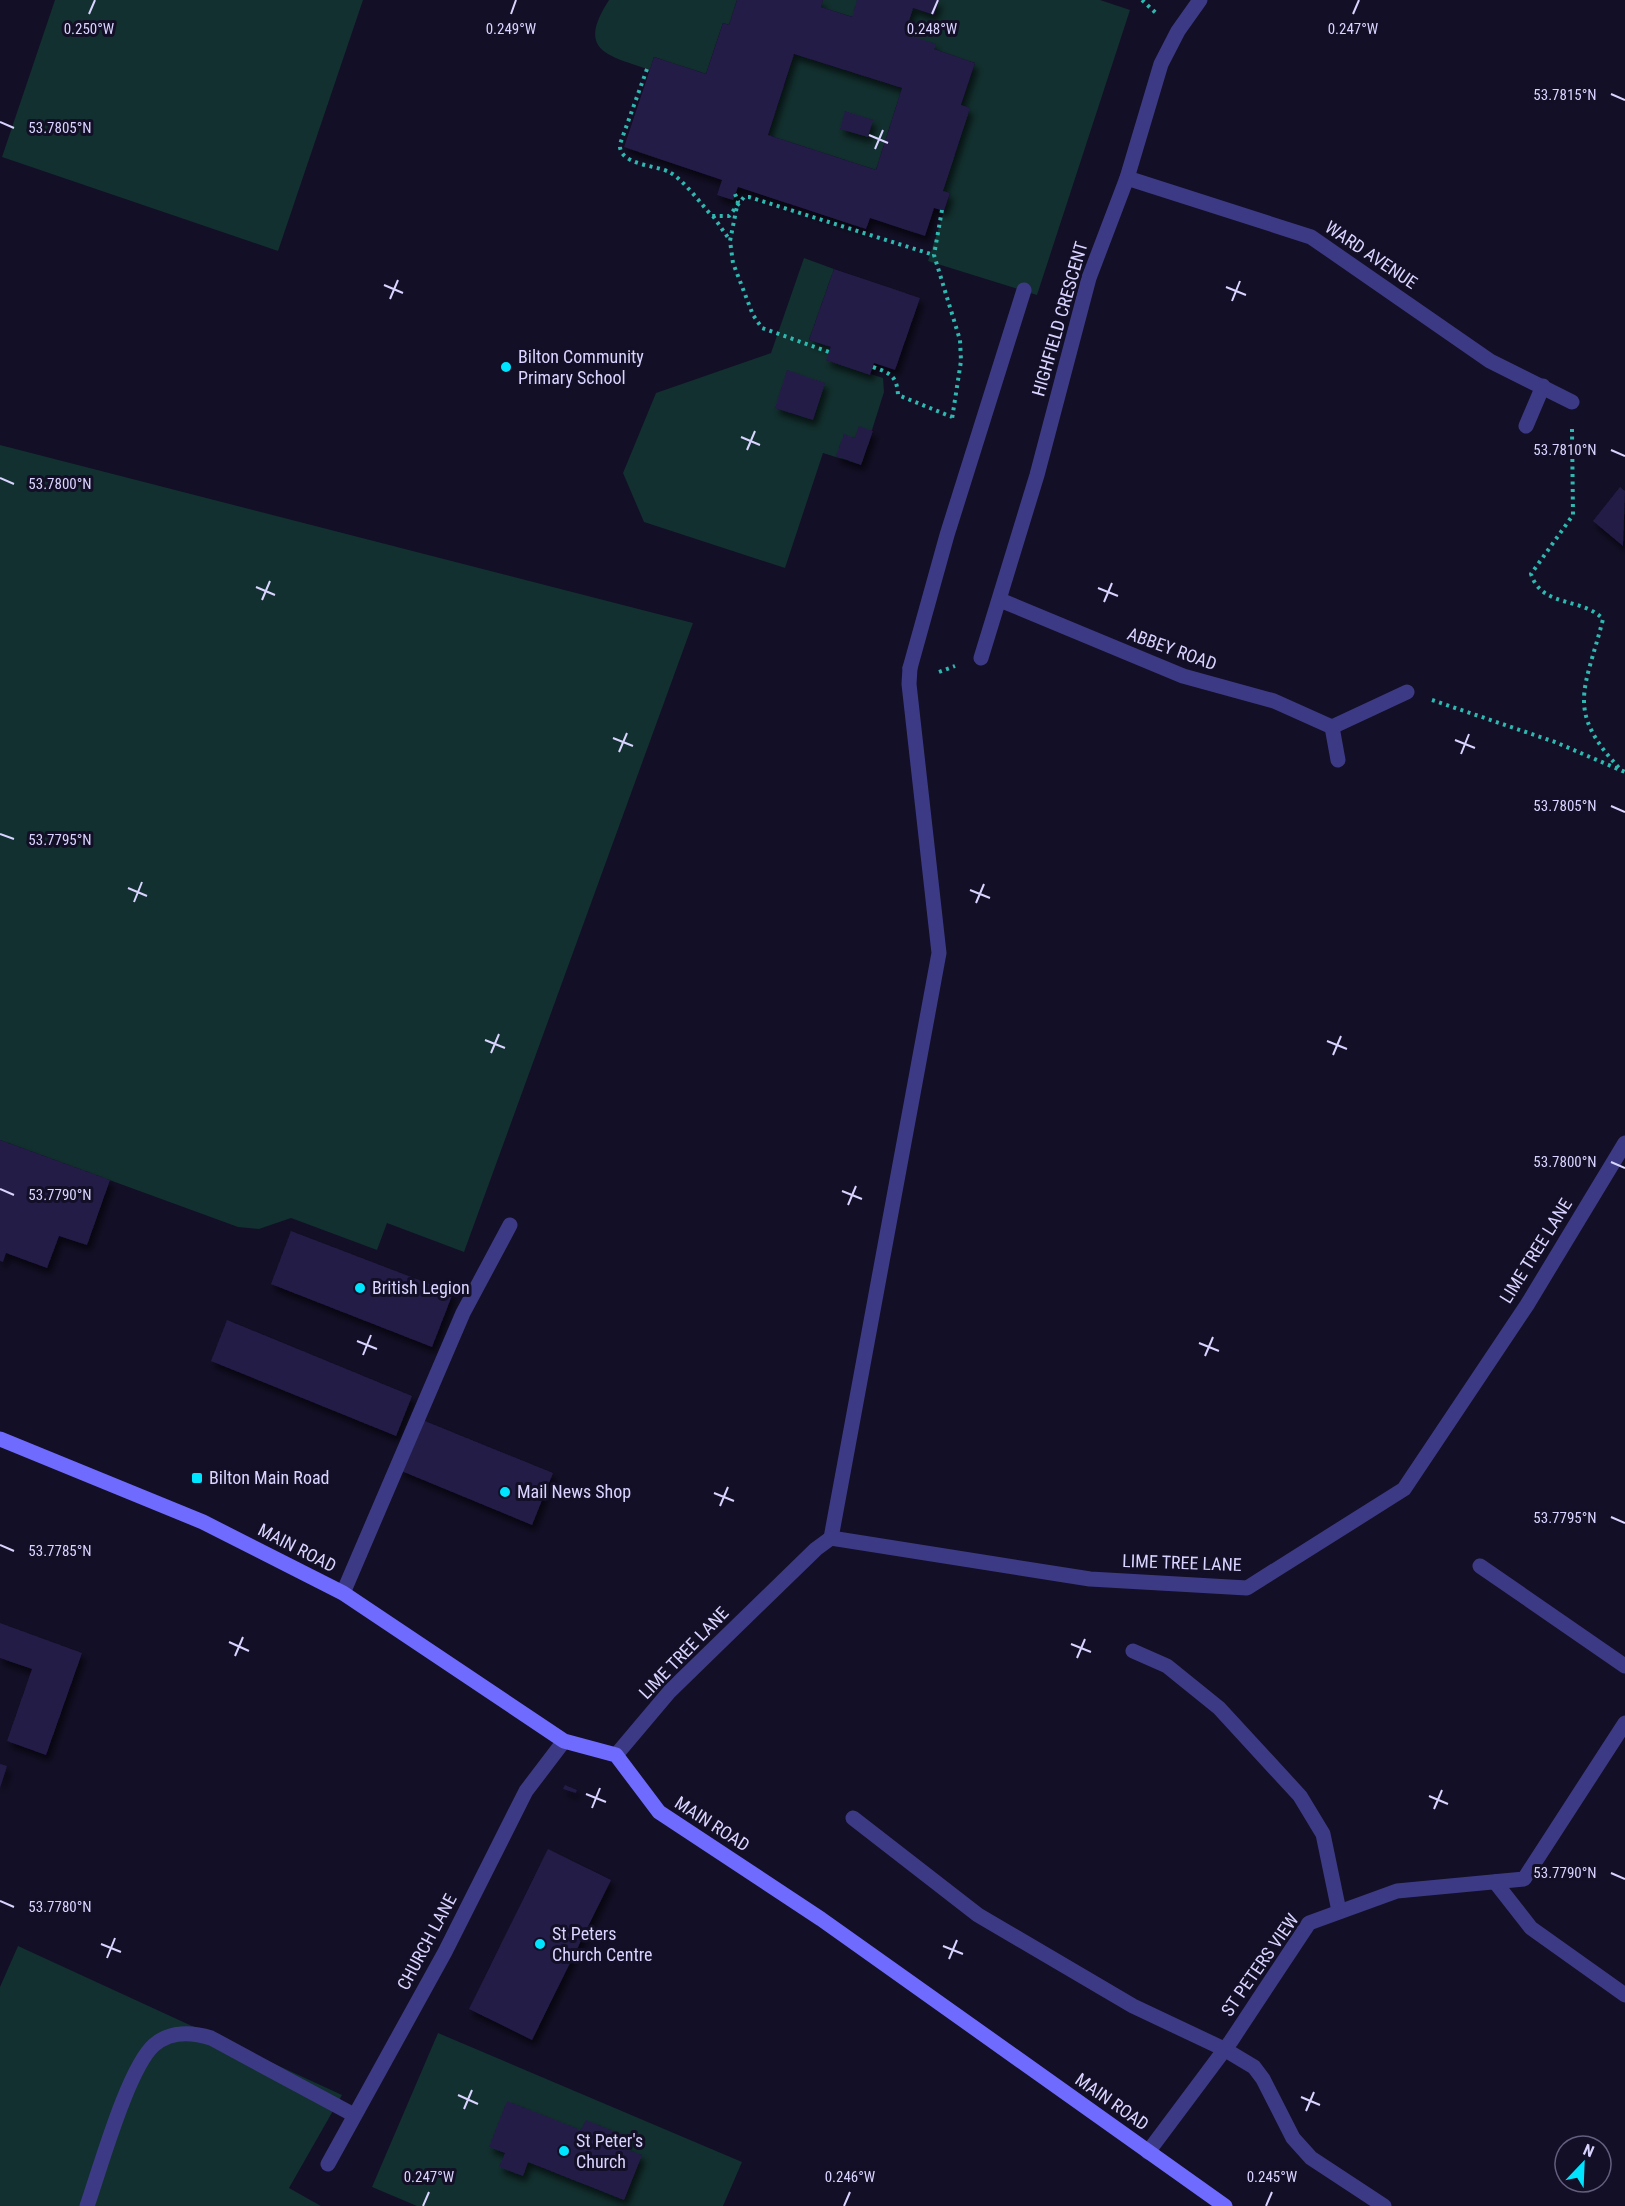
<svg xmlns="http://www.w3.org/2000/svg" width="1625" height="2206" font-family="'Roboto Condensed',sans-serif">
	<style>
		.green { fill: #12302f }
		.building { fill: #241b47; fill-rule: evenodd; filter: url(#shadow) }
		.lines { fill: none; stroke-linecap: round; stroke-linejoin: round }
		.path { stroke: #2fb8b0; stroke-width: 4; stroke-dasharray: 3 4.5; stroke-linecap: butt }
		.service { stroke: #3d3a85; stroke-width: 15 }
		.minor { stroke: #3d3a85; stroke-width: 15 }
		.secondary { stroke: #6f6bff; stroke-width: 15 }
		.ticks { fill: none; stroke: #d9d4ff; stroke-width: 2 }
		.poi-dot { fill: #00e5ff; stroke: #130f26; stroke-width: 2 }
		.labels { text-anchor: middle; stroke-width: 6; stroke-linejoin: round; paint-order: stroke }
		.street-label { font-size: 18px; fill: #d9d4ff; stroke: #130f26 }
		.poi-label { font-size: 18px; fill: #d9d4ff; stroke: #130f26; text-anchor: start }
		.ticks-label { font-size: 15px; text-anchor: middle; fill: #d9d4ff; stroke: #130f26; stroke-width: 6; stroke-linejoin: round; paint-order: stroke }
	</style>
	<defs>
		<filter id="shadow"><feDropShadow dx="3.5" dy="6" stdDeviation="3" flood-color="#0009"/></filter>
	</defs>
	<rect width="100%" height="100%" fill="#130f26"/>
	<g class="green">
		<path d="M 55,0 L 363,0 L 278,251 L 2,157 Z"/>
		<path d="M 609,0 L 737,0 L 729,25 L 723,23 L 706,74 L 654,57 L 650,70 C 607,55 576,51 609,0 Z"/>
		<path d="M 823,0 L 889,0 L 934,15 L 939,0 L 1100,0 L 1130,10 L 1037,295 L 928,261 L 950,193 L 943,191 L 961,105 L 975,63 L 934,49 L 905,34 L 821,7 Z"/>
		<path d="M 794,54 L 902,88 L 876,170 L 768,135 Z"/>
		<path d="M 804,258 L 834,269 L 809,340 L 831,347 L 827,360 L 883,378 L 884,392 L 861,465 L 823,453 L 785,568 L 644,522 L 623,473 L 656,393 L 771,353 Z"/>
		<path d="M 0,445 L 693,623 L 464,1252 L 387,1223 L 377,1250 L 291,1218 L 259,1229 L 238,1227 L 0,1140 Z"/>
		<path d="M 18,1946 L 342,2095 L 289,2188 L 321,2206 L 0,2206 L 0,1987 Z"/>
		<path d="M 438,2033 L 742,2162 L 723,2206 L 417,2206 L 372,2187 Z"/>
	</g>
	<g class="building">
		<path d="M 737,0 L 823,0 L 821,7 L 852,17 L 857,0 L 939,0 L 934,15 L 913,8 L 905,34 L 936,44 L 934,49 L 975,63 L 961,105 L 970,108 L 943,191 L 950,193 L 944,211 L 934,208 L 925,236 L 870,218 L 866,229 L 738,187 L 733,200 L 717,195 L 722,180 L 624,147 L 654,57 L 706,74 L 723,23 L 729,25 ZM 794,54 L 902,88 L 876,170 L 768,135 Z"/>
		<path d="M 845,111 L 873,120 L 868,137 L 840,129 Z"/>
		<path d="M 834,269 L 920,298 L 895,370 L 874,363 L 870,375 L 826,360 L 831,347 L 809,340 Z"/>
		<path d="M 787,370 L 825,383 L 813,420 L 775,408 Z"/>
		<path d="M 859,426 L 873,431 L 861,465 L 836,456 L 844,434 L 855,438 Z"/>
		<path d="M 1620,487 L 1625,491 L 1623,546 L 1593,521 Z"/>
		<path d="M 0,1140 L 110,1180 L 87,1245 L 59,1236 L 47,1268 L 6,1253 L 3,1262 L 0,1261 Z"/>
		<path d="M 291,1231 L 453,1293 L 432,1347 L 271,1284 Z"/>
		<path d="M 227,1320 L 412,1396 L 396,1436 L 211,1361 Z"/>
		<path d="M 420,1419 L 553,1473 L 532,1525 L 399,1470 Z"/>
		<path d="M 0,1623 L 82,1653 L 46,1755 L 7,1741 L 32,1669 L 0,1658 Z"/>
		<path d="M 0,1764 L 7,1766 L 0,1788 Z"/>
		<path d="M 565,1785 L 577,1790 L 576,1793 L 563,1789 Z"/>
		<path d="M 548,1849 L 611,1880 L 532,2040 L 469,2009 Z"/>
		<path d="M 507,2101 L 581,2130 L 586,2120 L 628,2137 L 623,2148 L 642,2155 L 624,2200 L 528,2162 L 523,2176 L 499,2167 L 505,2153 L 489,2147 Z"/>
	</g>
	<g class="lines">
		<g class="path">
			<path d="M 1142,0 L 1157,14"/>
			<path d="M 647,69 L 620,144 C 618,165 656,165 669,172 C 682,178 702,205 712,216 L 729,216 L 744,197 L 749,197 L 934,255"/>
			<path d="M 735,194 L 738,201 L 730,241 L 733,263 L 753,315 L 762,328 L 829,352"/>
			<path d="M 942,210 L 934,255 L 960,340 L 961,361 L 952,419"/>
			<path d="M 713,216 L 729,239"/>
			<path d="M 873,367 C 890,373 897,376 898,395 L 952,417"/>
			<path d="M 1572,429 L 1573,515 L 1531,574 C 1542,608 1582,597 1603,619 C 1585,691 1564,710 1622,771"/>
			<path d="M 939,672 L 955,666"/>
			<path d="M 1432,700 L 1555,742 L 1625,772"/>
		</g>
		<g class="service">
			<path d="M 831,1538 L 939,953 L 909,684 L 910,668"/>
			<path d="M 1480,1566 L 1625,1666"/>
			<path d="M 343,1593 L 463,1313 L 510,1225"/>
			<path d="M 1133,1651 L 1167,1666 L 1219,1708 L 1300,1796 L 1323,1834 L 1339,1911"/>
			<path d="M 853,1818 L 978,1915 L 1133,2006 L 1224,2049 L 1254,2067 L 1263,2079 L 1293,2138 L 1311,2158 L 1384,2206"/>
			<path d="M 1495,1882 L 1531,1928 L 1625,1995"/>
			<path d="M 328,2164 L 445,1952 L 526,1791 L 564,1741"/>
		</g>
		<g class="minor">
			<path d="M 1127,178 L 1311,237 L 1490,361 L 1572,402"/>
			<path d="M 1526,426 L 1543,386"/>
			<path d="M 1000,600 L 1183,676 L 1274,701 L 1332,727 L 1407,692"/>
			<path d="M 981,658 L 1037,475 L 1089,278 L 1127,178 L 1161,64 L 1178,31 L 1200,0"/>
			<path d="M 910,668 L 947,535 L 1024,290"/>
			<path d="M 1332,727 L 1338,760"/>
			<path d="M 616,1755 L 670,1691 L 816,1549 L 831,1538 L 1090,1579 L 1247,1588 L 1404,1489 L 1527,1305 L 1625,1143"/>
			<path d="M 1148,2152 L 1231,2041 L 1309,1923 L 1397,1891 L 1524,1879 L 1625,1723"/>
			<path d="M 87,2206 C 100,2169 128,2068 154,2045 C 170,2031 192,2032 211,2038 L 354,2115"/>
		</g>
		<path class="secondary" d="M 0,1439 L 203,1522 L 343,1593 L 564,1741 L 616,1755 L 659,1812 L 821,1919 L 1225,2206"/>
	</g>
	<path class="ticks" d="M 89,14 L 95,0M 511,14 L 516,0M 932,14 L 938,0M 1353,14 L 1359,0M 1611,94 L 1625,100M 0,122 L 14,128M 869,135 L 888,143M 875,149 L 883,130M 384,285 L 403,293M 1226,287 L 1246,295M 390,299 L 398,280M 1232,301 L 1240,281M 741,437 L 760,445M 747,450 L 755,431M 1611,450 L 1625,456M 0,478 L 14,484M 256,587 L 275,595M 1098,588 L 1118,596M 262,600 L 270,581M 1104,602 L 1112,583M 613,738 L 633,746M 1455,740 L 1475,748M 619,752 L 627,733M 1461,754 L 1469,734M 1611,806 L 1625,812M 0,834 L 14,839M 128,888 L 147,896M 970,890 L 990,898M 134,902 L 142,882M 976,903 L 984,884M 485,1040 L 505,1048M 1327,1041 L 1347,1049M 491,1053 L 499,1034M 1333,1055 L 1341,1036M 1611,1162 L 1625,1168M 0,1189 L 14,1195M 842,1191 L 862,1199M 848,1205 L 856,1186M 357,1341 L 377,1349M 1199,1343 L 1219,1351M 363,1355 L 371,1335M 1205,1356 L 1213,1337M 714,1493 L 734,1501M 720,1506 L 728,1487M 1611,1517 L 1625,1523M 0,1545 L 14,1551M 229,1642 L 249,1651M 1071,1644 L 1091,1652M 235,1656 L 243,1637M 1077,1658 L 1085,1639M 586,1794 L 606,1802M 1429,1796 L 1448,1804M 592,1808 L 600,1788M 1434,1809 L 1442,1790M 1611,1873 L 1625,1879M 0,1901 L 14,1907M 101,1944 L 121,1952M 943,1946 L 963,1954M 107,1958 L 115,1938M 949,1959 L 957,1940M 458,2095 L 478,2104M 1301,2097 L 1320,2105M 464,2109 L 472,2090M 1306,2111 L 1314,2092M 423,2206 L 429,2192M 844,2206 L 850,2192M 1266,2206 L 1272,2192"/>
	<g class="poi-dot">
		<circle cx="506" cy="367" r="6"/>
		<circle cx="360" cy="1288" r="6"/>
		<rect x="191" y="1472" width="12" height="12" rx="3"/>
		<circle cx="505" cy="1492" r="6"/>
		<circle cx="540" cy="1944" r="6"/>
		<circle cx="564" cy="2151" r="6"/>
	</g>
	<g class="labels">
		<g class="street-label">
			<text transform="translate(1371 255) rotate(34)" y="6">WARD AVENUE</text>
			<text transform="translate(1060 319) rotate(-74)" y="6">HIGHFIELD CRESCENT</text>
			<text transform="translate(1172 649) rotate(20)" y="6">ABBEY ROAD</text>
			<text transform="translate(1536 1251) rotate(-58)" y="6">LIME TREE LANE</text>
			<text transform="translate(297 1548) rotate(27)" y="6">MAIN ROAD</text>
			<text transform="translate(1182 1563) rotate(2)" y="6">LIME TREE LANE</text>
			<text transform="translate(684 1653) rotate(-46)" y="6">LIME TREE LANE</text>
			<text transform="translate(712 1824) rotate(33)" y="6">MAIN ROAD</text>
			<text transform="translate(427 1942) rotate(-62)" y="6">CHURCH LANE</text>
			<text transform="translate(1260 1965) rotate(-55)" y="6">ST PETERS VIEW</text>
			<text transform="translate(1112 2102) rotate(35)" y="6">MAIN ROAD</text>
		</g>
		<g class="poi-label">
			<text x="518" y="363">Bilton Community<tspan x="518" dy="21">Primary School</tspan></text>
			<text x="372" y="1294">British Legion</text>
			<text x="209" y="1484">Bilton Main Road</text>
			<text x="517" y="1498">Mail News Shop</text>
			<text x="552" y="1940">St Peters<tspan x="552" dy="21">Church Centre</tspan></text>
			<text x="576" y="2147">St Peter's<tspan x="576" dy="21">Church</tspan></text>
		</g>
	</g>
	<g class="ticks-label">
		<text x="89" y="34">0.250°W</text>
		<text x="511" y="34">0.249°W</text>
		<text x="932" y="34">0.248°W</text>
		<text x="1353" y="34">0.247°W</text>
		<text x="1565" y="100">53.7815°N</text>
		<text x="60" y="133">53.7805°N</text>
		<text x="1565" y="455">53.7810°N</text>
		<text x="60" y="489">53.7800°N</text>
		<text x="1565" y="811">53.7805°N</text>
		<text x="60" y="845">53.7795°N</text>
		<text x="1565" y="1167">53.7800°N</text>
		<text x="60" y="1200">53.7790°N</text>
		<text x="1565" y="1523">53.7795°N</text>
		<text x="60" y="1556">53.7785°N</text>
		<text x="1565" y="1878">53.7790°N</text>
		<text x="60" y="1912">53.7780°N</text>
		<text x="429" y="2182">0.247°W</text>
		<text x="850" y="2182">0.246°W</text>
		<text x="1272" y="2182">0.245°W</text>
	</g>
	<g transform="translate(1583 2164) rotate(23)"><circle r="28" fill="#130f26" stroke="#625e7d" stroke-width="1.5"/>
	<path d="M0-4.5L10 22L0 15L-10 22Z" fill="#00e5ff"/>
	<text y="-9" font-size="16" font-weight="bold" text-anchor="middle" fill="#d9d4ff">N</text>
	</g>
</svg>
